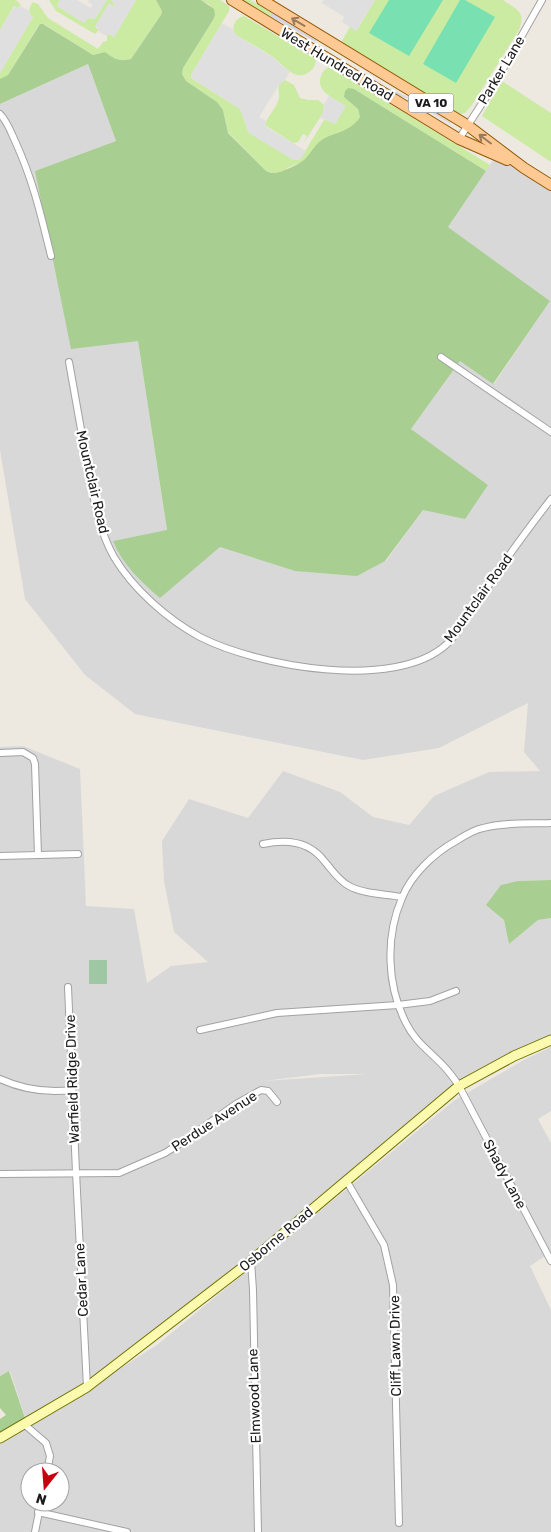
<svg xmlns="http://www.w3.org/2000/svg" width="551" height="1532" font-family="Rubik,sans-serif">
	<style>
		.residential { fill: #d9d8d8; fill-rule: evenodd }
		.grass { fill: #cbeba2 }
		.forest { fill: #a8ce92 }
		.cemetery { fill: #a0c7a3 }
		.pitch { fill: #79e1b1 }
		.parking { fill: #dfdfdf }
		.plaza { fill: #d4d5e3 }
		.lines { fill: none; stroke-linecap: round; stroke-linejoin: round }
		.street-casing { stroke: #a2a2a2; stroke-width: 8 }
		.secondary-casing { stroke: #6f7301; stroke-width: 11 }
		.primary-casing { stroke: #925700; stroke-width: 12 }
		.street { stroke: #fff; stroke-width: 6 }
		.secondary { stroke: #fcfaaf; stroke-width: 9 }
		.primary { stroke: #ffc993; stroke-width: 10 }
		.oneway { stroke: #987b5d }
		.labels { text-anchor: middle; stroke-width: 4.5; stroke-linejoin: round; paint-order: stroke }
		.shield { fill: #fff; stroke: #5f5f5f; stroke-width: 1 }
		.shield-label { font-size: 12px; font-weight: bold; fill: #1b1b1b }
		.street-label { font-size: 14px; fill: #1b1b1b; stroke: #fff }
	</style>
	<rect width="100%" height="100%" fill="#ede8e0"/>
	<g class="residential">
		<path d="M 88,64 L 116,141 L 35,171 L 138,341 L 167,531 L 113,541 L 160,597 L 220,547 L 295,571 L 386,561 L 423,510 L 488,485 L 411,429 L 461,360 L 494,384 L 550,301 L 448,227 L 496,156 L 551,185 L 551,880 L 518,881 L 504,920 L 509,944 L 538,920 L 551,918 L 551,1039 L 459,1086 L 250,1261 L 88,1387 L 27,1423 L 10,1371 L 0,1376 L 0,747 L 23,746 L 80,769 L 86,906 L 134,909 L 147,983 L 171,966 L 208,962 L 174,932 L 164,881 L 162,841 L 189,799 L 248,818 L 283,771 L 340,792 L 373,817 L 409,825 L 434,796 L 489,772 L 540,771 L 524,752 L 528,703 L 439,748 L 363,760 L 135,714 L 85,675 L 25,599 L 0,450 L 0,104 ZM 320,1074 L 368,1074 L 263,1081 Z"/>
		<path d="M 551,1047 L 551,1111 L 538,1119 L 551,1143 L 551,1252 L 530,1266 L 551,1310 L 551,1532 L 0,1532 L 0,1442 L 17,1434 L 157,1345 L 455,1100 L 524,1060 ZM 30,1472 L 60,1472 L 60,1502 L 30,1502 Z"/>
	</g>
	<g class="grass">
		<path d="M 0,0 L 16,0 L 21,5 L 18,8 L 14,6 L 0,30 Z"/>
		<path d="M 49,0 L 60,0 L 57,6 L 84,23 L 88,18 L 95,19 L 107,0 L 111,0 L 115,4 L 113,6 L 109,3 L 95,27 L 99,30 L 95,34 L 56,11 Z"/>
		<path d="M 136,0 L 156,0 L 162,11 L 161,15 L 131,59 C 120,62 114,59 105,52 L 93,55 L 44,24 L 38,26 L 8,75 L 0,79 L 0,73 L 33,17 C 27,13 29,7 33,2 L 38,4 L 48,18 L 98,49 L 103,42 L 107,41 L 107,35 L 110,34 L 114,37 Z"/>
		<path d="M 201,0 L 220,0 L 229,6 L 229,11 L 191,75 L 191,78 L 240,109 L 249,133 L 301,158 L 324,120 L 327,120 L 335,124 L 345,106 C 336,99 315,92 321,76 C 322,72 325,69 329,67 L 490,165 L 486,171 L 354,89 L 344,97 L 358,109 L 360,117 L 355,124 L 346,130 L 321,140 L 304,161 L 287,168 L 282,173 L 274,173 L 266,171 L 228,132 L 223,110 L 217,102 L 186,81 L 182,74 L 183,68 L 213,20 L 210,5 Z"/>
		<path d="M 238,0 L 250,0 L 272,13 L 270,16 L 258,12 Z"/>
		<path d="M 375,0 L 503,0 C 517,10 526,11 519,30 L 472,105 L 465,113 L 458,114 L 344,45 L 342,41 L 350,27 L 357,30 Z"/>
		<path d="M 244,16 L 316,59 C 316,64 314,69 309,72 C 295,83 283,64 273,57 C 261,49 248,42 236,35 C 230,28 235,18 244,16 Z"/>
		<path d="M 285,80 L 294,85 L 300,98 L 308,100 L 318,100 L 324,105 L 323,113 L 303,144 L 307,136 L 303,134 L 298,142 L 293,143 L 265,125 C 267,116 277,108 279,98 C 280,90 275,85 285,80 Z"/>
		<path d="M 502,81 L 551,113 L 551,162 L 482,116 Z"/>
	</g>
	<g class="forest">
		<path d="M 156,0 L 201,0 L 214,9 L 215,15 L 213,20 L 183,68 L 182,74 L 186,81 L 217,102 L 223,110 L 228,133 L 266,171 C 269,172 271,173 274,173 C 279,174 302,163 305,159 C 311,153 316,143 323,139 C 337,132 351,131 360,117 L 358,109 L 344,97 L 345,91 L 348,88 L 354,89 L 486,171 L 448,227 L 550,301 L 493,384 L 460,361 L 411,429 L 488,485 L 465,519 L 423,510 L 385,561 L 357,576 L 295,571 L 220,547 L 160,598 C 140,581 123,565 113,541 L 167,530 L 138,341 L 71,349 L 35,171 L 116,141 L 88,64 L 0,104 L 0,79 L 8,75 L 40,24 L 43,24 L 93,55 L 105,52 C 114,59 120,62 131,59 L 161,15 L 162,11 Z"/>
		<path d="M 551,880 L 551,918 L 538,920 L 509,944 L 504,920 L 486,905 L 501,885 L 518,881 Z"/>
		<path d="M 9,1371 L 25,1418 L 0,1432 L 0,1419 L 6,1415 L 0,1408 L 0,1376 Z"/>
	</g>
	<rect class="cemetery" x="89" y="960" width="18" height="24"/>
	<g class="pitch">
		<path d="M 389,0 L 443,0 L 409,56 L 369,33 Z"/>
		<path d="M 460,0 L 465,0 L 495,17 L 456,83 L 423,64 Z"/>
	</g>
	<g class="parking">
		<path d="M 60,0 L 77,0 L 91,8 L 93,5 L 88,2 L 89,0 L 107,0 L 95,19 L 88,18 L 84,23 L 57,6 Z"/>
		<path d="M 111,0 L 136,0 L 114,37 L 110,34 L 107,36 L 99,32 L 99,29 L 95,26 L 109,3 L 113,6 L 115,5 Z"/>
		<path d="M 324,0 L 375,0 L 356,31 L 342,22 L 344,17 L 343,16 L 322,3 Z"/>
		<path d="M 15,6 L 18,8 L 20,6 L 29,11 L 30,14 L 33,17 L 0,73 L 0,30 Z"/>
		<path d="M 222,23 L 232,29 L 236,35 L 275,59 L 282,66 L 290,71 L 285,80 L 279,85 L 259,117 L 266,121 L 265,124 L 266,127 L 306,151 L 300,160 L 293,160 L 249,133 L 240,109 L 191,78 L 191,75 Z"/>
		<path d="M 329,96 L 346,106 L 335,124 L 320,118 L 324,110 L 324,104 Z"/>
	</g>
	<g class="plaza">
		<path d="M 272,13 L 316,40 L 316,42 L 270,16 Z"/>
		<path d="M 344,63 L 383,86 L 414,100 L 451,123 L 449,123 L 407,98 L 392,93 Z"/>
	</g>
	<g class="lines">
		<defs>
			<g id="street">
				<path d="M 0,114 C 7,121 11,132 15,141 C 33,180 41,215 51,256"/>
				<path d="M 459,139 L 492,88 L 542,0"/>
				<path d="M 441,357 L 551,432"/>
				<path d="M 69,362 C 75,395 81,429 87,463 C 93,494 98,529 114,557 C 133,589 167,619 200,637 C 257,666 395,692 447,644 C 452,640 455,634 459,629 C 470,613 481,596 493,579 C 511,551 531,525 551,499"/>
				<path d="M 0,753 L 23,752 L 33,758 L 35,764 L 38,855"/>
				<path d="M 551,823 C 529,824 505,822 483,828 C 473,830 464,836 456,841 C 434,853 411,875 402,898 C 385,937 387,986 406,1023 C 416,1044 434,1054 448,1071 C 452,1076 456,1081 459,1086 L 551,1261"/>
				<path d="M 263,844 C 286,839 310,841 325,862 C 333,871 338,880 349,886 C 364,894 385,894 402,897"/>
				<path d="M 0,856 L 78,854"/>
				<path d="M 68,987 L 76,1172 L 87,1387"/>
				<path d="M 200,1030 L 277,1013 L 398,1005 L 430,1001 L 456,991"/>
				<path d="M 0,1079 C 24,1090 46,1093 72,1090"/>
				<path d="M 0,1174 L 119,1173 L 165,1153 L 184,1141 L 236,1104 L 261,1090 L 268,1091 L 277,1102"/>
				<path d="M 346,1180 L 384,1245 L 393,1285 L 399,1523"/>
				<path d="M 251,1261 L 253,1290 L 258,1532"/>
				<path d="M 25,1425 L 46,1443 L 50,1456 L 47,1472"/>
				<path d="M 38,1512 L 127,1532"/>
				<path d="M 35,1532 L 41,1502"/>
			</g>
			<path id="secondary" d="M 0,1438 L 87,1387 L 251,1261 L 459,1086 L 514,1056 L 551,1040"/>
			<g id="primary">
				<path d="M 232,0 L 459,139 L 507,160"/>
				<path d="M 262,0 L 467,125 L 524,168 L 551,185"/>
			</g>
		</defs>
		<use href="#street" class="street-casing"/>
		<use href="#secondary" class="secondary-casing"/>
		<use href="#primary" class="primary-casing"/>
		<use href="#street" class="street"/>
		<use href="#secondary" class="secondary"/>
		<use href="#primary" class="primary"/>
	</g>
	<defs><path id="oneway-shaft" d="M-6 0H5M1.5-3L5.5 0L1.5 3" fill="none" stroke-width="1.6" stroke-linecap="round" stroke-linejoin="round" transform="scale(1.25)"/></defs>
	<g class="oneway">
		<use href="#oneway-shaft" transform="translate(298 22) rotate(-149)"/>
		<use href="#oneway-shaft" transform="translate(485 139) rotate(-143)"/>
	</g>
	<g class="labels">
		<rect class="shield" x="408.5" y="93.5" width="45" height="19" rx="4"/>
		<g class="shield-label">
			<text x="431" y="107">VA 10</text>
		</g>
		<g class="street-label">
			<text transform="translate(337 64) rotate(31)" y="5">West Hundred Road</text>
			<text transform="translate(501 70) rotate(-59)" y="5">Parker Lane</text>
			<text transform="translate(93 482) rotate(77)" y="5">Mountclair Road</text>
			<text transform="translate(478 598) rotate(-54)" y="5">Mountclair Road</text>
			<text transform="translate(72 1079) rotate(-92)" y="5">Warfield Ridge Drive</text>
			<text transform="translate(214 1121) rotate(-33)" y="5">Perdue Avenue</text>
			<text transform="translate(505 1174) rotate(62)" y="5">Shady Lane</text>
			<text transform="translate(276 1239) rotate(-40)" y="5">Osborne Road</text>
			<text transform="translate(81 1280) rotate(-93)" y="5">Cedar Lane</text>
			<text transform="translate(395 1346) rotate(-91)" y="5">Cliff Lawn Drive</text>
			<text transform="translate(254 1396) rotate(-92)" y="5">Elmwood Lane</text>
		</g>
	</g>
	<g transform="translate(45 1487) rotate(197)"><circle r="24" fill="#ffffff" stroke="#a4a4a4"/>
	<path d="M0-4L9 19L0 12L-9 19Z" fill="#c6000e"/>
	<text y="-8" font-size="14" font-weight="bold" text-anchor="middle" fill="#1b1b1b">N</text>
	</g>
</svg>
